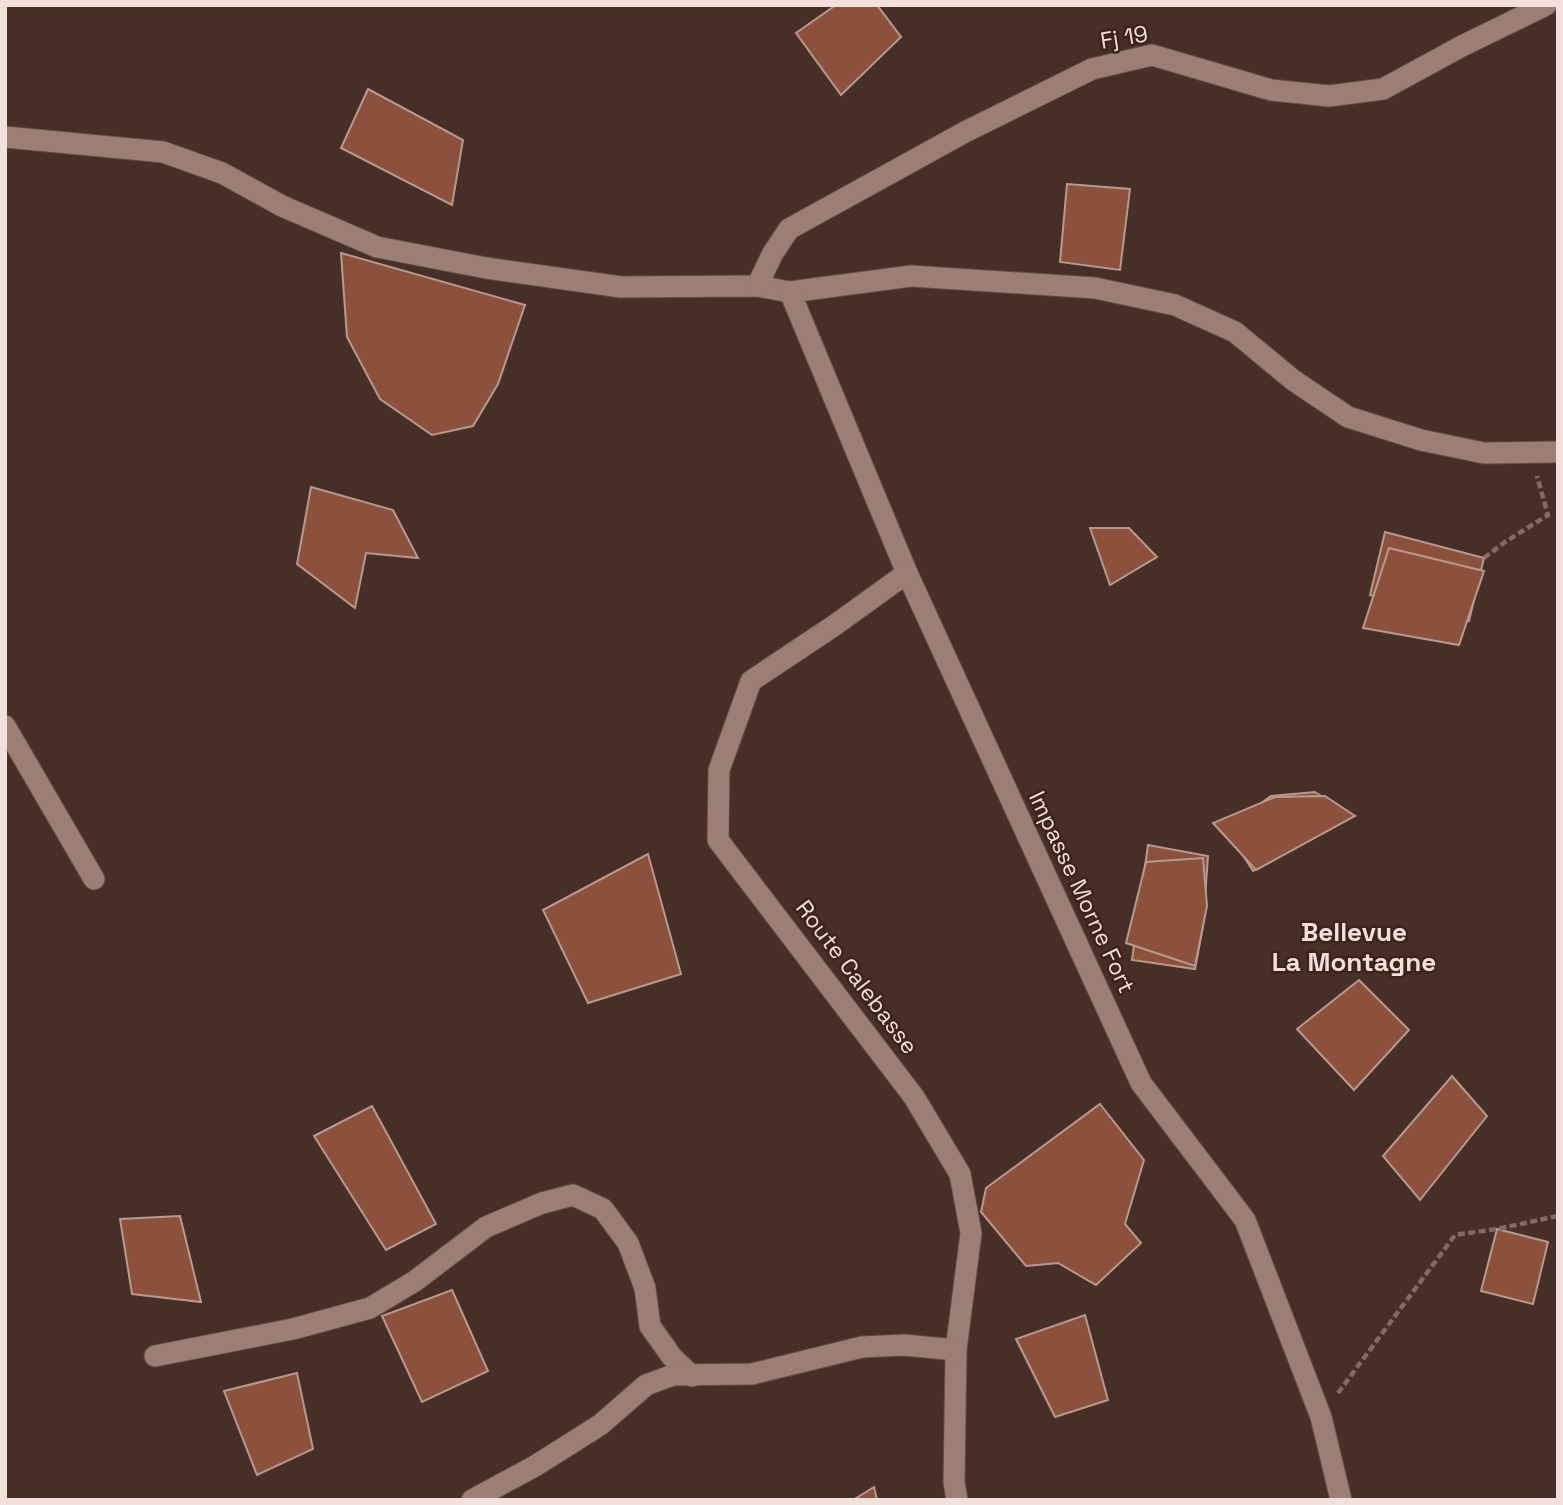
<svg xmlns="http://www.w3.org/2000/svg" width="1563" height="1505" font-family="'Space Grotesk',sans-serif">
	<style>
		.building { fill: #8c513d; stroke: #b8998f; stroke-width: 2 }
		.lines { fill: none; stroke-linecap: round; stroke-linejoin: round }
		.minor-casing { stroke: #5f4b43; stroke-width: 23 }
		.path { stroke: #816b64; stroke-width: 4.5; stroke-dasharray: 7 3.5; stroke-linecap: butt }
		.minor { stroke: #9b7e74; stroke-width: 21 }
		.labels { text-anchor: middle; stroke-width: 5; stroke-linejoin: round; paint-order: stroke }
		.street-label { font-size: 23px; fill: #f1e0db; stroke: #3c241c }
		.quarter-label { font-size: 26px; font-weight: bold; fill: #f1e0db; stroke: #3c241c }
	</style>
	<rect width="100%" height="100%" fill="#472e26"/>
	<g class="building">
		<path d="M 836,5 L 877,5 L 901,37 L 841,95 L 796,33 Z"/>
		<path d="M 368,89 L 463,140 L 452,205 L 341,148 Z"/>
		<path d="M 1067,184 L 1130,189 L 1120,270 L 1060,262 Z"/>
		<path d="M 341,253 L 525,305 L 498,384 L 473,426 L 432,435 L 380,399 L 347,337 Z"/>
		<path d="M 311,487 L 393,510 L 418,558 L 366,553 L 355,608 L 297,564 Z"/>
		<path d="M 1090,528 L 1129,528 L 1157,557 L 1110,585 Z"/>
		<path d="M 1385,532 L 1484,558 L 1469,621 L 1370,595 Z"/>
		<path d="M 1389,548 L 1484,571 L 1459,645 L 1363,628 Z"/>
		<path d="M 1315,792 L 1350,815 L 1253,871 L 1226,829 L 1271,796 Z"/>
		<path d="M 1325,796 L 1355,816 L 1256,870 L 1213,823 L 1275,797 Z"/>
		<path d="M 1148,845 L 1208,856 L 1203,926 L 1195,969 L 1132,960 Z"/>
		<path d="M 648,854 L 681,974 L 588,1003 L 543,910 Z"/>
		<path d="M 1203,858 L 1207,906 L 1195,966 L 1126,943 L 1146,862 Z"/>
		<path d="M 1359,980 L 1409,1030 L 1354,1090 L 1297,1029 Z"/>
		<path d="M 1452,1076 L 1487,1116 L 1420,1200 L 1383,1156 Z"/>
		<path d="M 1100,1104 L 1144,1160 L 1125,1224 L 1141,1243 L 1096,1285 L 1058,1263 L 1026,1266 L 981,1212 L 986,1188 Z"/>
		<path d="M 372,1106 L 436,1224 L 386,1250 L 314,1136 Z"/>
		<path d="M 180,1216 L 201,1302 L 132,1294 L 120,1219 Z"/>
		<path d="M 1497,1229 L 1548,1242 L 1533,1304 L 1481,1291 Z"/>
		<path d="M 452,1290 L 488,1371 L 422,1402 L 382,1316 Z"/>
		<path d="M 1085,1315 L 1108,1400 L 1055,1417 L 1016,1339 Z"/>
		<path d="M 297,1373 L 313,1449 L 257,1475 L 224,1391 Z"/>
		<path d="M 874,1487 L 877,1500 L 853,1500 Z"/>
	</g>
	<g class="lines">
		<defs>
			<g id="minor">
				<path d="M 5,137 L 163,152 L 222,173 L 282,206 L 377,247 L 486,268 L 621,287 L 757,286 L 790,292 L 911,276 L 1095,288 L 1175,305 L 1235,332 L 1293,380 L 1348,417 L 1421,440 L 1484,453 L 1558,452"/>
				<path d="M 757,286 L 773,253 L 789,229 L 965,132 L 1092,69 L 1152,55 L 1271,90 L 1329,96 L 1383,89 L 1462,46 L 1546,5"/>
				<path d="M 790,292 L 907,573 L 1141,1083 L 1245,1220 L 1321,1417 L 1341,1500"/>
				<path d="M 907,573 L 835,625 L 751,681 L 719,770 L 718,840 L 914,1097 L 960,1174 L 971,1233 L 956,1350 L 954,1482 L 957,1500"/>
				<path d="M 5,726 L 94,879"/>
				<path d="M 155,1356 L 293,1329 L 370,1308 L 415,1281 L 486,1227 L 542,1203 L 573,1195 L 603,1209 L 628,1243 L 645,1288 L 650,1326 L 672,1357 L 692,1376"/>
				<path d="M 472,1500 L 535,1466 L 600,1425 L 646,1385 L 673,1375 L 752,1374 L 862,1347 L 904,1345 L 956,1350"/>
			</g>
		</defs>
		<use href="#minor" class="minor-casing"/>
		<g class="path">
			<path d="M 1484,558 L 1505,542 L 1548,515 L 1537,476"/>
			<path d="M 1338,1393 L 1455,1235 L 1497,1229 L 1558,1216"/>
		</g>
		<use href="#minor" class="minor"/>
	</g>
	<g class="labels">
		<g class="street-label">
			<text transform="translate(1124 37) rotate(-9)" y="8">Fj 19</text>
			<text transform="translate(1082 892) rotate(65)" y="8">Impasse Morne Fort</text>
			<text transform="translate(857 977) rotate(53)" y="8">Route Calebasse</text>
		</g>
		<g class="quarter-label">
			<text x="1354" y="941">Bellevue<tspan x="1354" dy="30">La Montagne</tspan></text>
		</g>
	</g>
	<rect width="1563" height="1505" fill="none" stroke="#f1e0db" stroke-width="14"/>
</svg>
